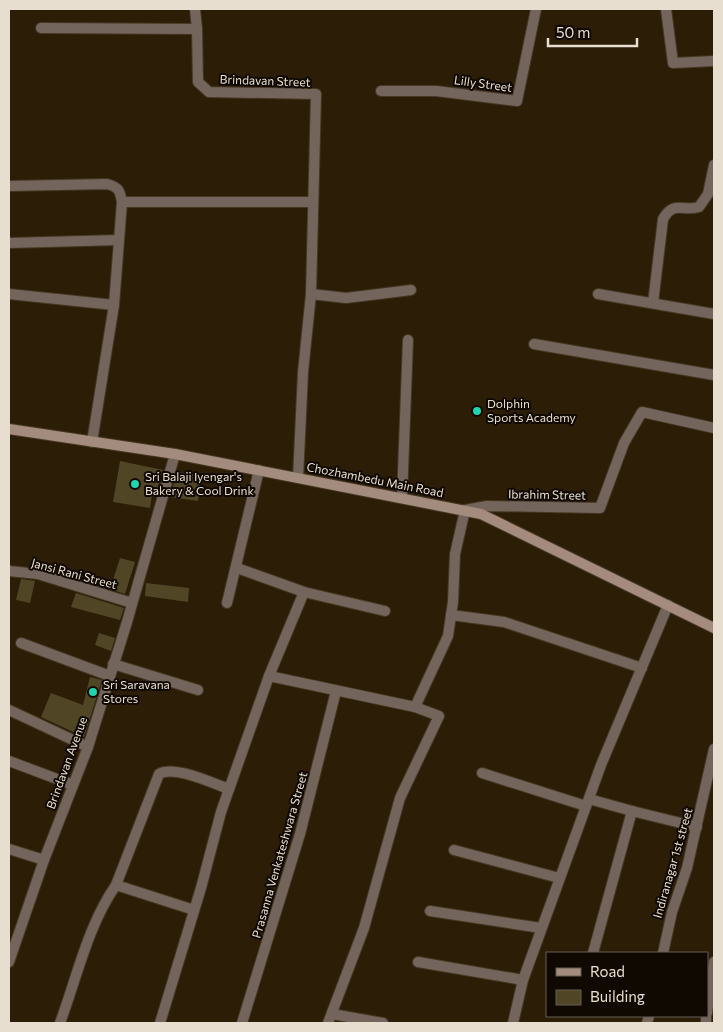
<svg xmlns="http://www.w3.org/2000/svg" width="723" height="1032" font-family="Commissioner,sans-serif">
	<style>
		.building { fill: #504626 }
		.lines { fill: none; stroke-linecap: round; stroke-linejoin: round }
		.street-casing { stroke: #463822; stroke-width: 12 }
		.secondary-casing { stroke: #463822; stroke-width: 12 }
		.street { stroke: #73655c; stroke-width: 10 }
		.secondary { stroke: #a38c7e; stroke-width: 10 }
		.poi-dot { fill: #20d5b0; stroke: #0f0902; stroke-width: 2 }
		.labels { text-anchor: middle; stroke-width: 4; stroke-linejoin: round; paint-order: stroke }
		.street-label { font-size: 12px; fill: #e8ded0; stroke: #0f0902 }
		.poi-label { font-size: 12px; fill: #e8ded0; stroke: #0f0902; text-anchor: start }
	</style>
	<rect width="100%" height="100%" fill="#2c1d06"/>
	<g class="building">
		<path d="M 120,461 L 163,470 L 156,495 L 152,494 L 150,508 L 113,502 Z"/>
		<path d="M 177,472 L 201,475 L 198,501 L 170,497 Z"/>
		<path d="M 120,558 L 135,562 L 125,594 L 110,589 Z"/>
		<path d="M 21,579 L 35,581 L 30,603 L 16,600 Z"/>
		<path d="M 146,583 L 189,588 L 188,602 L 145,596 Z"/>
		<path d="M 76,593 L 124,608 L 120,620 L 71,607 Z"/>
		<path d="M 99,633 L 115,638 L 111,651 L 95,645 Z"/>
		<path d="M 90,677 L 102,680 L 84,737 L 41,717 L 51,693 L 83,705 Z"/>
	</g>
	<g class="lines">
		<defs>
			<g id="street">
				<path d="M 195,9 L 197,29"/>
				<path d="M 666,9 L 673,63 L 714,61"/>
				<path d="M 41,28 L 197,29 L 198,82 L 209,92 L 316,94 L 311,294"/>
				<path d="M 381,91 L 436,91 L 517,101 L 536,9"/>
				<path d="M 9,186 L 107,184 C 119,187 120,191 122,202 L 114,305 L 92,442"/>
				<path d="M 122,202 L 313,202"/>
				<path d="M 9,243 L 119,240"/>
				<path d="M 9,294 L 114,305"/>
				<path d="M 598,294 L 714,314"/>
				<path d="M 653,303 L 663,219 C 674,200 683,212 699,207 L 708,194 L 714,165"/>
				<path d="M 534,344 L 714,375"/>
				<path d="M 298,478 L 303,372 L 311,294 L 346,298 L 411,290"/>
				<path d="M 402,498 L 408,340"/>
				<path d="M 237,568 L 304,592 L 385,611"/>
				<path d="M 9,571 L 38,574 L 132,603"/>
				<path d="M 227,603 L 259,470"/>
				<path d="M 451,615 L 504,622 L 642,668"/>
				<path d="M 21,643 L 110,676"/>
				<path d="M 113,664 L 198,690"/>
				<path d="M 269,676 L 304,592"/>
				<path d="M 415,707 L 448,636 L 453,602 L 455,554 L 465,510 L 487,506 L 600,508 L 624,443 L 642,412 L 714,428"/>
				<path d="M 9,710 L 88,747"/>
				<path d="M 9,761 L 73,785"/>
				<path d="M 482,773 L 586,806"/>
				<path d="M 589,799 L 632,811"/>
				<path d="M 9,849 L 44,860"/>
				<path d="M 454,850 L 559,878"/>
				<path d="M 116,885 L 194,910"/>
				<path d="M 430,911 L 541,928"/>
				<path d="M 593,953 L 632,811 L 697,827"/>
				<path d="M 663,953 L 672,912 L 687,868 L 714,749"/>
				<path d="M 9,962 L 44,860 L 88,747 L 127,622 L 175,454"/>
				<path d="M 418,962 L 523,980"/>
				<path d="M 707,1013 L 714,962"/>
				<path d="M 332,1014 L 383,1023"/>
				<path d="M 60,1023 C 77,977 88,925 116,885 L 159,774 C 174,765 212,783 229,789"/>
				<path d="M 160,1023 L 201,888 L 221,812 L 269,676 L 415,707 L 439,716 L 400,798 L 364,928 L 328,1023"/>
				<path d="M 242,1023 L 300,834 L 336,691"/>
				<path d="M 513,1023 L 523,980 L 601,765 L 668,605"/>
				<path d="M 647,1023 L 649,1016"/>
				<path d="M 706,1023 L 706,1016"/>
			</g>
			<path id="secondary" d="M 9,429 L 175,454 L 481,514 L 714,628"/>
		</defs>
		<use href="#street" class="street-casing"/>
		<use href="#secondary" class="secondary-casing"/>
		<use href="#street" class="street"/>
		<use href="#secondary" class="secondary"/>
	</g>
	<g class="poi-dot">
		<circle cx="477" cy="411" r="5"/>
		<circle cx="135" cy="484" r="5"/>
		<circle cx="93" cy="692" r="5"/>
	</g>
	<g class="labels">
		<g class="street-label">
			<text transform="translate(265 81) rotate(2)" y="4">Brindavan Street</text>
			<text transform="translate(483 84) rotate(8)" y="4">Lilly Street</text>
			<text transform="translate(375 480) rotate(11)" y="4">Chozhambedu Main Road</text>
			<text transform="translate(547 495) rotate(1)" y="4">Ibrahim Street</text>
			<text transform="translate(74 574) rotate(15)" y="4">Jansi Rani Street</text>
			<text transform="translate(67 763) rotate(-70)" y="4">Brindavan Avenue</text>
			<text transform="translate(280 855) rotate(-74)" y="4">Prasanna Venkateshwara Street</text>
			<text transform="translate(673 863) rotate(-74)" y="4">Indiranagar 1st street</text>
		</g>
		<g class="poi-label">
			<text x="487" y="408">Dolphin<tspan x="487" dy="14">Sports Academy</tspan></text>
			<text x="145" y="481">Sri Balaji Iyengar's<tspan x="145" dy="14">Bakery &amp; Cool Drink</tspan></text>
			<text x="103" y="689">Sri Saravana<tspan x="103" dy="14">Stores</tspan></text>
		</g>
	</g>
	<rect width="723" height="1032" fill="none" stroke="#e8ded0" stroke-width="20"/>
	<rect x="546" y="952" width="162" height="65" fill="#0f0902" stroke="#665e54"/>
	<rect x="556" y="968" width="25" height="8" fill="#a38c7e" stroke="#665e54"/>
	<text x="590" y="977" font-size="15" fill="#e8ded0">Road</text>
	<rect x="556" y="990" width="25" height="15" fill="#504626" stroke="#665e54"/>
	<text x="590" y="1002" font-size="15" fill="#e8ded0">Building</text>
	<path d="M548 38v8h89v-8" fill="none" stroke="#e8ded0" stroke-width="2.5"/>
	<text x="556" y="38" font-size="15" fill="#e8ded0" stroke="#0f0902" stroke-width="4" paint-order="stroke">50 m</text>
</svg>
